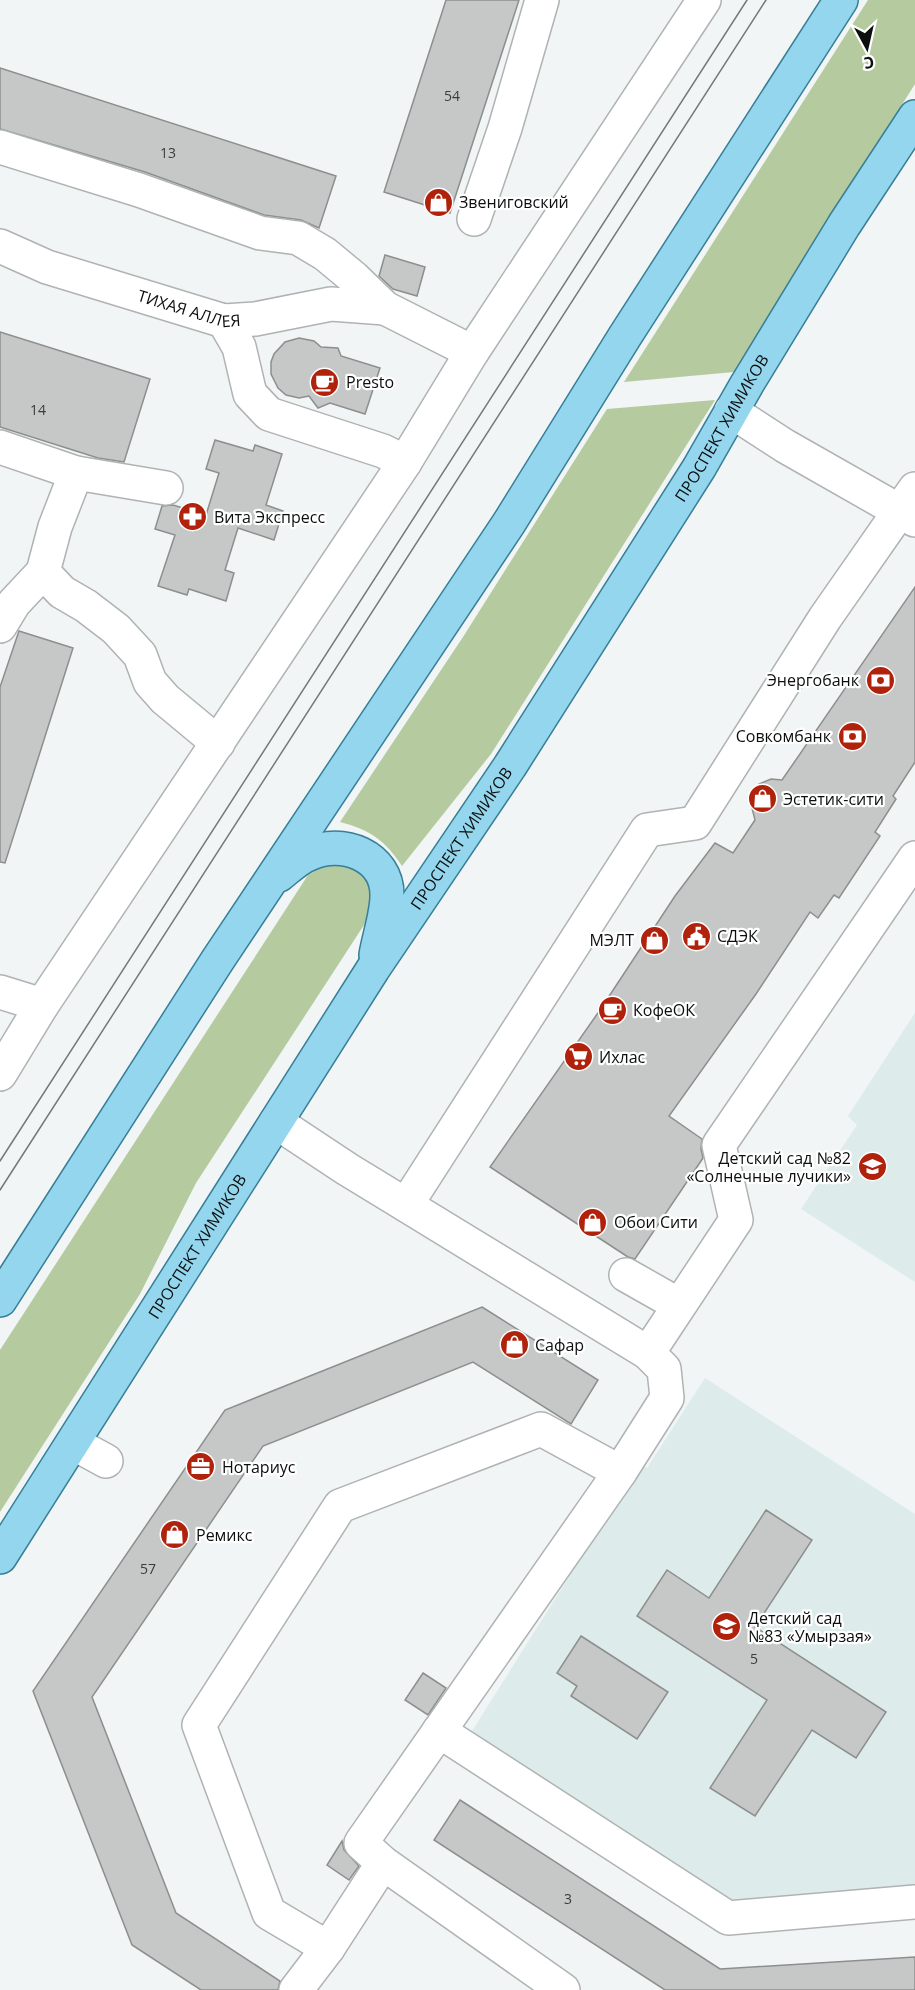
<svg xmlns="http://www.w3.org/2000/svg" width="915" height="1990" font-family="'Open Sans',sans-serif">
	<style>
		.built { fill: #deebeb }
		.green { fill: #b5ca9e }
		.building { fill: #c5c8c6; stroke: #8c8f8d; stroke-width: 1.5 }
		.lines { fill: none; stroke-linecap: round; stroke-linejoin: round }
		.minor-casing { stroke: #afb3b3; stroke-width: 36 }
		.major-casing { stroke: #377e97; stroke-width: 36 }
		.minor { stroke: #fff; stroke-width: 33 }
		.major { stroke: #94d6ed; stroke-width: 33 }
		.tram { stroke: #767878; stroke-width: 1.5 }
		.labels { text-anchor: middle; stroke-width: 4.5; stroke-linejoin: round; paint-order: stroke }
		.number-label { font-size: 14px; fill: #3b3c3c }
		.poi-label { font-size: 16px; fill: #0d0e0e; stroke: #fff; text-anchor: start }
		.street-label { font-size: 16px; fill: #0d0e0e; stroke: #fff }
	</style>
	<rect width="100%" height="100%" fill="#f1f5f5"/>
	<g class="built">
		<path d="M 915,1013 L 915,1282 L 801,1209 L 857,1125 L 848,1116 Z"/>
		<path d="M 705,1378 L 915,1514 L 915,1895 L 730,1911 L 467,1739 L 640,1464 L 647,1468 Z"/>
	</g>
	<g class="green">
		<path d="M 868,0 L 915,0 L 915,84 L 734,372 L 624,382 Z"/>
		<path d="M 715,400 L 491,754 L 402,866 C 385,840 370,830 340,822 L 463,637 L 607,409 Z"/>
		<path d="M 337,864 L 351,867 L 361,874 L 370,886 L 373,900 L 364,925 L 196,1183 L 140,1294 L 0,1512 L 0,1350 L 308,875 L 323,867 Z"/>
	</g>
	<g class="building">
		<path d="M 446,0 L 519,0 L 450,213 L 384,192 Z"/>
		<path d="M 0,68 L 336,176 L 319,228 L 301,220 L 264,215 L 145,172 L 0,129 Z"/>
		<path d="M 385,255 L 425,267 L 417,296 L 393,289 L 379,276 Z"/>
		<path d="M 0,332 L 150,379 L 124,462 L 98,458 L 0,427 Z"/>
		<path d="M 299,338 L 314,341 L 321,347 L 338,348 L 341,356 L 380,368 L 365,414 L 330,403 L 318,408 L 309,396 L 299,398 L 286,395 L 278,388 L 271,374 L 271,362 L 274,354 L 285,342 Z"/>
		<path d="M 215,440 L 253,451 L 255,445 L 282,454 L 266,505 L 283,511 L 274,540 L 238,528 L 225,570 L 234,573 L 226,601 L 189,589 L 187,595 L 158,586 L 175,535 L 155,529 L 162,506 L 173,505 L 206,515 L 219,473 L 206,469 Z"/>
		<path d="M 915,587 L 915,762 L 893,796 L 896,799 L 875,832 L 880,836 L 839,898 L 834,895 L 818,918 L 810,912 L 756,994 L 669,1116 L 702,1139 L 701,1149 L 703,1158 L 635,1259 L 628,1257 L 490,1167 L 600,1010 L 675,896 L 715,843 L 733,853 L 755,820 L 751,804 L 755,789 L 759,784 L 771,779 L 782,780 Z"/>
		<path d="M 19,631 L 73,648 L 5,863 L 0,862 L 0,687 Z"/>
		<path d="M 482,1307 L 598,1380 L 571,1424 L 473,1362 L 263,1446 L 92,1697 L 176,1913 L 280,1981 L 278,1990 L 201,1990 L 132,1945 L 33,1691 L 225,1410 Z"/>
		<path d="M 766,1510 L 812,1540 L 755,1627 L 886,1712 L 856,1758 L 812,1730 L 755,1816 L 710,1788 L 767,1700 L 637,1616 L 667,1570 L 709,1598 Z"/>
		<path d="M 581,1636 L 668,1692 L 637,1739 L 571,1696 L 577,1686 L 557,1673 Z"/>
		<path d="M 423,1673 L 446,1688 L 428,1715 L 405,1700 Z"/>
		<path d="M 460,1800 L 720,1969 L 915,1957 L 915,1990 L 665,1990 L 434,1840 Z"/>
		<path d="M 342,1841 L 344,1850 L 359,1866 L 349,1880 L 327,1865 Z"/>
	</g>
	<g class="lines">
		<defs>
			<g id="minor">
				<path d="M 0,147 L 139,190 L 260,233 L 298,238 L 325,254 L 354,278 L 385,308 L 472,352"/>
				<path d="M 474,219 L 505,128 L 542,0"/>
				<path id="s1" d="M 0,246 L 47,267 L 224,321 L 255,319 L 331,304 L 385,308"/>
				<path d="M 224,321 L 239,347 L 250,394 L 269,414 L 383,451 L 405,462"/>
				<path d="M 731,411 L 785,446 L 915,520"/>
				<path d="M 0,447 L 76,473"/>
				<path d="M 166,488 L 76,473 L 55,527 L 43,572 L 62,592 L 86,606 L 116,629 L 140,655 L 150,682 L 165,699 L 218,743"/>
				<path d="M 0,626 L 14,603 L 43,572"/>
				<path d="M 0,992 L 42,1005"/>
				<path d="M 0,1074 L 42,1005 L 405,462 L 472,352 L 704,0"/>
				<path d="M 276,1122 L 347,1169 L 406,1205 L 647,830 L 695,823 L 825,618 L 915,489"/>
				<path d="M 626,1275 L 679,1305"/>
				<path d="M 648,1353 L 736,1220 L 719,1145 L 915,858"/>
				<path d="M 73,1443 L 106,1461"/>
				<path d="M 439,1731 L 728,1918 L 915,1902"/>
				<path d="M 328,1948 L 269,1913 L 199,1725 L 340,1506 L 541,1429 L 620,1472 L 667,1398 L 664,1369 L 648,1353 L 406,1205"/>
				<path d="M 296,1990 L 328,1948 L 383,1863"/>
				<path d="M 563,1990 L 383,1863 L 361,1843 L 620,1472"/>
			</g>
			<g id="major">
				<path d="M 279,875 C 288,868 298,858 309,854 C 342,838 388,856 387,896 C 387,914 379,937 376,955"/>
				<path d="M 0,1300 L 217,961 L 509,523 L 625,336 L 841,0"/>
				<path id="s2" d="M 0,1557 L 373,969 L 510,766 L 699,468 L 747,384 L 844,225 L 915,117"/>
			</g>
		</defs>
		<use href="#minor" class="minor-casing"/>
		<use href="#major" class="major-casing"/>
		<use href="#minor" class="minor"/>
		<use href="#major" class="major"/>
		<g class="tram">
			<path d="M 0,1161 L 747,0"/>
			<path d="M 0,1190 L 766,0"/>
		</g>
	</g>
	<defs>
		<symbol id="shop-disc" viewBox="-11 -11 22 22"><circle r="9.5" fill="#b0220c" stroke="#fff"/><path d="M-5-2.5h2.3a2.7 3.5 0 0 1 5.4 0H5L5.5 6h-11ZM-1.5-2.5h3a1.5 2.3 0 0 0-3 0Z" fill="#fff"/></symbol>
		<symbol id="cafe-disc" viewBox="-11 -11 22 22"><circle r="9.5" fill="#b0220c" stroke="#fff"/><path d="M-5.5-4.5H6V0H3Q3 3.5 0 3.5H-2.5Q-5.5 3.5-5.5 0ZM3-3.2v2h1.7v-2ZM-6 4.5H4V6H-6Z" fill="#fff"/></symbol>
		<symbol id="pharmacy-disc" viewBox="-11 -11 22 22"><circle r="9.5" fill="#b0220c" stroke="#fff"/><path d="M-2-6h4v4h4v4h-4v4h-4v-4h-4v-4h4Z" fill="#fff"/></symbol>
		<symbol id="bank-disc" viewBox="-11 -11 22 22"><circle r="9.5" fill="#b0220c" stroke="#fff"/><path d="M-6-4H6V4H-6ZM0-2.3a2.3 2.3 0 1 0 0 4.6a2.3 2.3 0 1 0 0-4.6Z" fill="#fff"/></symbol>
		<symbol id="civic-disc" viewBox="-11 -11 22 22"><circle r="9.5" fill="#b0220c" stroke="#fff"/><path d="M-.6-6.5H3V-4.5H.6V-3L4-1V1h2V6H-6V1h2V-1L-.6-3ZM-1.2 2.5V6h2.4V2.5Z" fill="#fff"/></symbol>
		<symbol id="supermarket-disc" viewBox="-11 -11 22 22"><circle r="9.5" fill="#b0220c" stroke="#fff"/><path d="M-6-5.5h2.5l.6 2H6L4.5 2H-2.5L-4.4-4H-6ZM-1.5 3.2a1.3 1.3 0 1 0 .1 0ZM3 3.2a1.3 1.3 0 1 0 .1 0Z" fill="#fff"/></symbol>
		<symbol id="school-disc" viewBox="-11 -11 22 22"><circle r="9.5" fill="#b0220c" stroke="#fff"/><path d="M0-5L7-2L0 1L-7-2ZM-4 1L0 2.5L4 1V4Q0 6-4 4Z" fill="#fff"/></symbol>
		<symbol id="office-disc" viewBox="-11 -11 22 22"><circle r="9.5" fill="#b0220c" stroke="#fff"/><path d="M-6-3h4V-5.5h4V-3h4V5H-6ZM-1-4.5V-3h2v-1.5ZM-6 0V1H6V0Z" fill="#fff"/></symbol>
	</defs>
	<g fill-rule="evenodd">
		<use href="#shop-disc" x="422" y="186" width="33" height="33"/>
		<use href="#cafe-disc" x="308" y="366" width="33" height="33"/>
		<use href="#pharmacy-disc" x="176" y="500" width="33" height="33"/>
		<use href="#bank-disc" x="864" y="664" width="33" height="33"/>
		<use href="#bank-disc" x="836" y="720" width="33" height="33"/>
		<use href="#shop-disc" x="746" y="782" width="33" height="33"/>
		<use href="#civic-disc" x="680" y="920" width="33" height="33"/>
		<use href="#shop-disc" x="638" y="924" width="33" height="33"/>
		<use href="#cafe-disc" x="596" y="994" width="33" height="33"/>
		<use href="#supermarket-disc" x="562" y="1040" width="33" height="33"/>
		<use href="#school-disc" x="856" y="1150" width="33" height="33"/>
		<use href="#shop-disc" x="576" y="1206" width="33" height="33"/>
		<use href="#shop-disc" x="498" y="1328" width="33" height="33"/>
		<use href="#office-disc" x="184" y="1450" width="33" height="33"/>
		<use href="#shop-disc" x="158" y="1518" width="33" height="33"/>
		<use href="#school-disc" x="710" y="1610" width="33" height="33"/>
	</g>
	<g class="labels">
		<g class="number-label">
			<text x="452" y="101">54</text>
			<text x="168" y="158">13</text>
			<text x="38" y="415">14</text>
			<text x="148" y="1574">57</text>
			<text x="754" y="1664">5</text>
			<text x="568" y="1904">3</text>
		</g>
		<g class="poi-label">
			<text x="459" y="208">Звениговский</text>
			<text x="346" y="388">Presto</text>
			<text x="214" y="523">Вита Экспресс</text>
			<text x="859" y="686" text-anchor="end">Энергобанк</text>
			<text x="831" y="742" text-anchor="end">Совкомбанк</text>
			<text x="783" y="805">Эстетик-сити</text>
			<text x="717" y="942">СДЭК</text>
			<text x="634" y="946" text-anchor="end">МЭЛТ</text>
			<text x="633" y="1016">КофеОК</text>
			<text x="599" y="1063">Ихлас</text>
			<text x="851" y="1164" text-anchor="end">Детский сад №82<tspan x="851" dy="18">«Солнечные лучики»</tspan></text>
			<text x="614" y="1228">Обои Сити</text>
			<text x="535" y="1351">Сафар</text>
			<text x="222" y="1473">Нотариус</text>
			<text x="196" y="1541">Ремикс</text>
			<text x="748" y="1624">Детский сад<tspan x="748" dy="18">№83 «Умырзая»</tspan></text>
		</g>
		<g class="street-label">
			<text dy="6" stroke="none"><textPath href="#s1" startOffset="200">ТИХАЯ АЛЛЕЯ</textPath></text>
			<text dy="6" stroke="none"><textPath href="#s2" startOffset="1340">ПРОСПЕКТ ХИМИКОВ</textPath></text>
			<text dy="6" stroke="none"><textPath href="#s2" startOffset="854">ПРОСПЕКТ ХИМИКОВ</textPath></text>
			<text dy="6" stroke="none"><textPath href="#s2" startOffset="368">ПРОСПЕКТ ХИМИКОВ</textPath></text>
		</g>
	</g>
	<g transform="translate(867 48) rotate(172)" stroke="#ffffff" stroke-width="4.5" paint-order="stroke">
	<path d="M0-4.5L10 22L0 15L-10 22Z" fill="#0d0e0e"/>
	<text y="-9" font-size="16" font-weight="bold" text-anchor="middle" fill="#0d0e0e">С</text>
	</g>
</svg>
